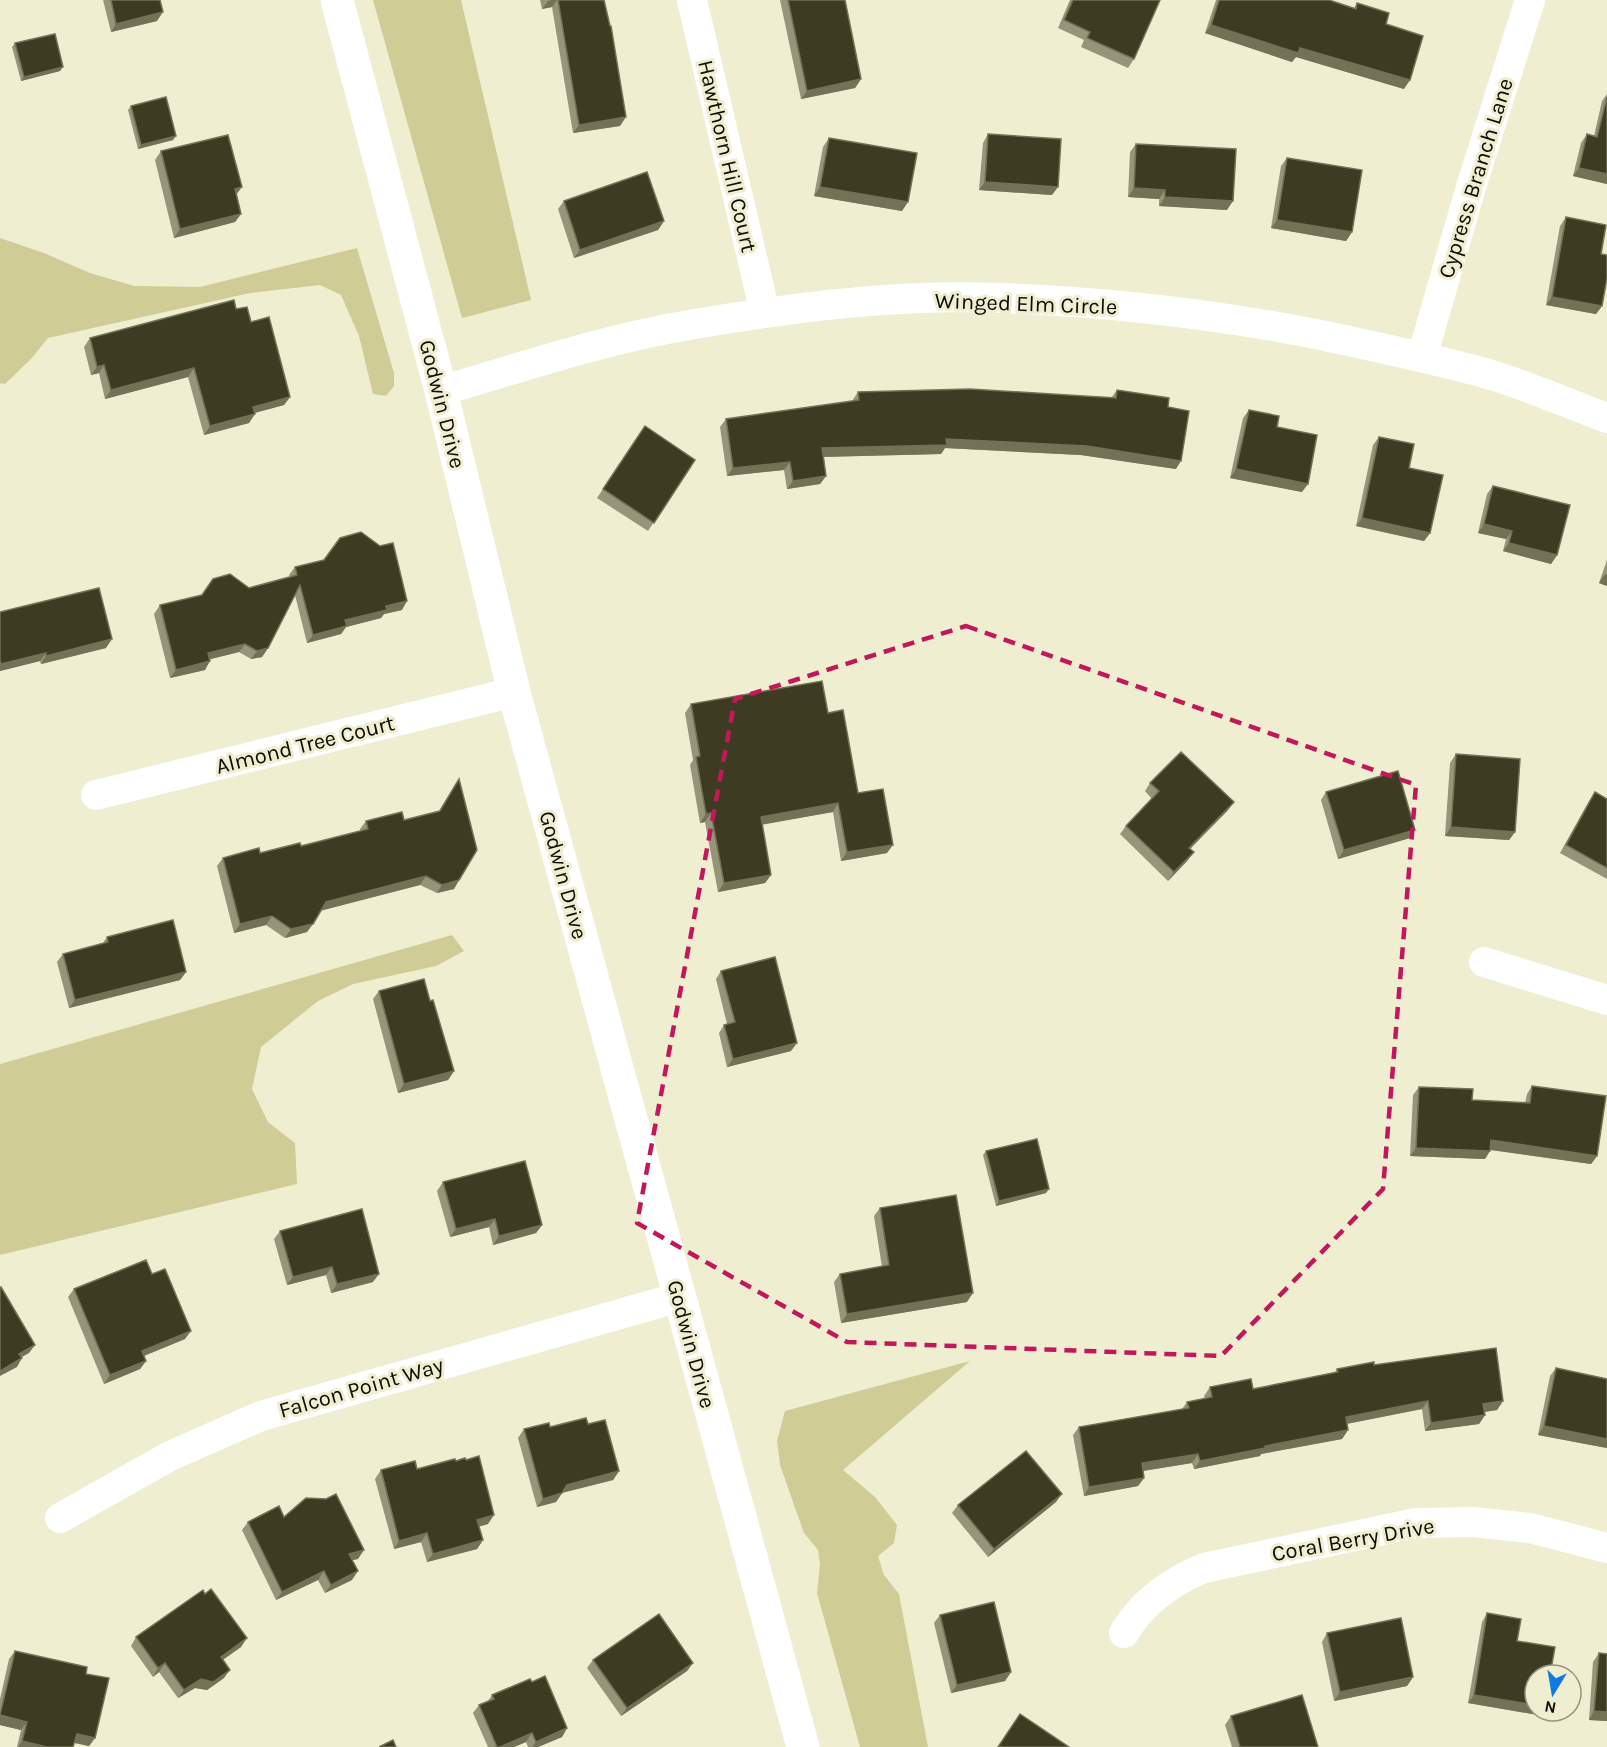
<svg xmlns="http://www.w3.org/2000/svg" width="1607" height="1747" font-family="Karla,sans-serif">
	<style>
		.green { fill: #d0cc96 }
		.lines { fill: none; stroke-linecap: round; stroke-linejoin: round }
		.street { stroke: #fff; stroke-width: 30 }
		.secondary { stroke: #fff; stroke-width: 33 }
		.wall { fill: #969479 }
		.shaded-wall { fill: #737156 }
		.building { fill: #3d3b22; stroke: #737156; stroke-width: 1.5 }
		.marked { fill: none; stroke: #c2185b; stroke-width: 4.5; stroke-dasharray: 12 8; stroke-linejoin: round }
		.labels { text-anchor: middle; stroke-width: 6; stroke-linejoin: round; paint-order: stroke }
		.street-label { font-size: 22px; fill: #0e0d05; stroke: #f0eed0 }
	</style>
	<rect width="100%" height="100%" fill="#f0eed0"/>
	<g class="green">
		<path d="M 373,0 L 461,0 L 531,300 L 462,318 Z"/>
		<path d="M 0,238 L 44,253 L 90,273 L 134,286 L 200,287 L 357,248 L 394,373 L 394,386 L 386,396 L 373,394 L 359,336 L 341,295 L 320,285 L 250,293 L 48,338 L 31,359 L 5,384 L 0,383 Z"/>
		<path d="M 452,935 L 464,951 L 436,966 L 353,984 L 318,1001 L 261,1047 L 252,1089 L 268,1122 L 295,1143 L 297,1184 L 0,1255 L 0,1064 Z"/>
		<path d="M 970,1361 L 843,1470 L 875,1497 L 897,1525 L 894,1543 L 878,1556 L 884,1575 L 899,1594 L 928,1747 L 860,1747 L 817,1593 L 820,1564 L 818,1550 L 804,1533 L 780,1465 L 777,1441 L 785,1411 Z"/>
	</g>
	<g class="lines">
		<g class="street">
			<path d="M 692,0 L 765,313"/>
			<path d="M 1422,357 L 1471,187 L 1530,0"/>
			<path d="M 441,391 C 525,366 608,338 695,324 C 794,307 898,294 999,298 C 1117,302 1234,316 1349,341 C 1398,352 1447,362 1495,376 C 1532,388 1570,404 1607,418"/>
			<path d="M 96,795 L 514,692"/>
			<path d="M 1484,962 L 1607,1000"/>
			<path d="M 60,1518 L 170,1456 L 261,1416 L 680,1297"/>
			<path d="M 1124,1633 C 1143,1601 1171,1582 1204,1568 L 1416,1523 L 1473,1522 L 1530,1528 L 1607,1548"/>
		</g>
		<path class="secondary" d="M 337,0 L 441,391 L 514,692 L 803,1747"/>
	</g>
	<g class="wall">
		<path d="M 103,0 L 160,0 L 157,21 L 111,32 Z"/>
		<path d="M 540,0 L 604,0 L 620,126 L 573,133 L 552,7 L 542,9 Z"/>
		<path d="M 780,0 L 845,0 L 861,79 L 855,88 L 801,99 Z"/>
		<path d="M 1070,0 L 1160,0 L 1134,59 L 1128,68 L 1081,47 L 1084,40 L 1058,28 Z"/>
		<path d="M 1216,0 L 1329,0 L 1354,8 L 1357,3 L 1386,24 L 1404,89 L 1296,57 L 1292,62 L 1205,33 Z"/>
		<path d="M 15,43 L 60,71 L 21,81 L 12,47 Z"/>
		<path d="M 1607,94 L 1607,184 L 1573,176 L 1581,143 L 1587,134 L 1594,136 L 1602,101 Z"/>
		<path d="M 131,106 L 173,140 L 138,149 L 128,110 Z"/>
		<path d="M 988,134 L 1052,195 L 979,190 L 983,143 Z"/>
		<path d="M 829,138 L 902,211 L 814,196 L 823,147 Z"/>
		<path d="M 1136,144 L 1227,210 L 1159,206 L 1159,199 L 1128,197 L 1130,152 Z"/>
		<path d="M 161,151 L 237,195 L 241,214 L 235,222 L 174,238 L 155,160 Z"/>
		<path d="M 1287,158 L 1352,232 L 1346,241 L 1271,228 L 1281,166 Z"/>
		<path d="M 564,201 L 664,221 L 658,230 L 574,258 L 558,209 Z"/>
		<path d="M 1566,217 L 1601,254 L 1602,306 L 1596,314 L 1546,305 L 1560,226 Z"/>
		<path d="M 236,309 L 251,322 L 290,397 L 284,405 L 255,413 L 249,423 L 204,435 L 188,377 L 105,399 L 99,373 L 91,375 L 84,347 L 90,338 Z"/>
		<path d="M 1117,390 L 1168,407 L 1176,469 L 1081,455 L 945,448 L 941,454 L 824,457 L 826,476 L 820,484 L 787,489 L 784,470 L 727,476 L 720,427 L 726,419 L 852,401 L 858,392 L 1112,397 Z"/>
		<path d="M 1249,410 L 1277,427 L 1302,492 L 1230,478 L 1243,418 Z"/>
		<path d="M 645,426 L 695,460 L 648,531 L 597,498 Z"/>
		<path d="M 1379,437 L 1409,468 L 1430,533 L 1424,541 L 1356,526 L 1373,445 Z"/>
		<path d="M 1493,486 L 1557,555 L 1551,564 L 1503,551 L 1506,539 L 1478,533 L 1487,494 Z"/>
		<path d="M 1607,560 L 1607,586 L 1599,583 Z"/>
		<path d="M 295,567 L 402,610 L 384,614 L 381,618 L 346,627 L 341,634 L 307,643 L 295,595 L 268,648 L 262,657 L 251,659 L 239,652 L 210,659 L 205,670 L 170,678 L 154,614 L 160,605 L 249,588 L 290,577 L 289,575 Z"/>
		<path d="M 0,612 L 106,648 L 41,664 L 40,661 L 0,671 Z"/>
		<path d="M 691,704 L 828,713 L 858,793 L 887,853 L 841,861 L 833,812 L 762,824 L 771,875 L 765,883 L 718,892 L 705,822 L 700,823 L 690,765 L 693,760 L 685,713 Z"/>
		<path d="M 1456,754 L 1515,832 L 1509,840 L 1445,836 L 1450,763 Z"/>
		<path d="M 459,779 L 459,880 L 454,889 L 437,893 L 420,885 L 321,910 L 307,932 L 285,938 L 266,925 L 234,933 L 217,866 L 223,858 L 260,853 L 301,846 L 360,831 L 360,829 L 366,821 L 404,820 L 439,811 Z"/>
		<path d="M 1150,783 L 1234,802 L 1228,810 L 1190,849 L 1188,860 L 1168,881 L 1120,834 L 1126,826 L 1152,799 L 1145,791 Z"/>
		<path d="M 1326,792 L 1415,830 L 1410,838 L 1338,859 L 1321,800 Z"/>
		<path d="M 1595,792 L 1607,799 L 1607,879 L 1560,853 L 1589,801 Z"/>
		<path d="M 107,937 L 186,972 L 180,980 L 69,1008 L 57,962 L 63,954 L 103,943 Z"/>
		<path d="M 721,971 L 791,1051 L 727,1067 L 719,1033 L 724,1025 L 727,1024 L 716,979 Z"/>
		<path d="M 379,991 L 430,1001 L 454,1071 L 448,1080 L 398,1093 L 373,999 Z"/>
		<path d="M 1532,1086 L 1597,1156 L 1591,1164 L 1490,1150 L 1485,1159 L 1410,1156 L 1413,1095 L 1419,1087 L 1472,1100 L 1525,1103 L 1527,1094 Z"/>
		<path d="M 986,1151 L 1046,1193 L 996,1206 L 983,1155 Z"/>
		<path d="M 443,1182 L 542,1225 L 536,1233 L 493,1245 L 489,1227 L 450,1237 L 437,1191 Z"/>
		<path d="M 880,1208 L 967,1302 L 841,1323 L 834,1282 L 840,1274 L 882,1267 L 874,1216 Z"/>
		<path d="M 280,1231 L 373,1282 L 331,1293 L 326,1275 L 287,1285 L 274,1239 Z"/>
		<path d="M 152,1274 L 185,1339 L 144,1356 L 146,1361 L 140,1369 L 104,1384 L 68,1297 L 74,1289 Z"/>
		<path d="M 1374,1365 L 1503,1401 L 1497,1410 L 1484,1412 L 1485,1415 L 1479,1424 L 1425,1431 L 1422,1409 L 1347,1424 L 1348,1430 L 1342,1439 L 1261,1454 L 1260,1456 L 1194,1469 L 1192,1463 L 1143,1471 L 1144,1478 L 1138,1486 L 1084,1496 L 1073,1435 L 1079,1427 L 1182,1409 L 1187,1402 L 1205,1398 L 1204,1396 L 1210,1387 L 1253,1389 L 1335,1372 L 1337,1369 Z"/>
		<path d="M 1556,1368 L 1607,1379 L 1607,1448 L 1538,1435 L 1550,1376 Z"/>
		<path d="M 588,1424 L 619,1471 L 613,1480 L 562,1493 L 556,1502 L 537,1507 L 518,1438 L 524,1429 Z"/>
		<path d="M 417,1469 L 488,1524 L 479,1526 L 483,1540 L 477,1549 L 427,1562 L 421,1542 L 394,1549 L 375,1479 L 381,1470 Z"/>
		<path d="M 1056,1502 L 988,1557 L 952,1513 L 958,1505 Z"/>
		<path d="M 284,1517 L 358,1559 L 352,1560 L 352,1580 L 325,1593 L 318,1580 L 276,1600 L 242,1530 L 248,1522 Z"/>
		<path d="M 1487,1613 L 1517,1641 L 1538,1715 L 1468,1703 L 1482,1622 Z"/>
		<path d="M 940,1615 L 1011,1672 L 1005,1681 L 951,1693 L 934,1623 Z"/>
		<path d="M 1327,1633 L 1413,1677 L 1407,1686 L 1334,1701 L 1322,1642 Z"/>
		<path d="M 136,1637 L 241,1647 L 223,1660 L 224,1678 L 207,1690 L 195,1688 L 178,1698 L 159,1672 L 153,1677 L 131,1646 Z"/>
		<path d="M 15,1651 L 86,1674 L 95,1738 L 89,1746 L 74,1743 L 73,1747 L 17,1747 L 21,1730 L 0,1725 L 0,1699 L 9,1659 Z"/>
		<path d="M 1599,1653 L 1607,1654 L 1607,1721 L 1589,1720 L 1593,1662 Z"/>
		<path d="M 593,1660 L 693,1663 L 687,1671 L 621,1716 L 587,1668 Z"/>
		<path d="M 532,1682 L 567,1728 L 562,1737 L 538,1747 L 528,1747 L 526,1742 L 514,1747 L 488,1747 L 473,1713 L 479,1705 L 488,1701 L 492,1695 Z"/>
		<path d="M 1231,1716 L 1318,1747 L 1232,1747 L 1225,1725 Z"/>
	</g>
	<g class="shaded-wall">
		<path d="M 552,0 L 557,0 L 552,7 L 542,9 L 548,1 Z"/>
		<path d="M 163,12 L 157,21 L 111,32 L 116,24 Z"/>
		<path d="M 1211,25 L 1300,48 L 1410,80 L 1404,89 L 1296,57 L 1292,62 L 1205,33 Z"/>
		<path d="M 63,67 L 60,71 L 21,81 L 24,77 Z"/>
		<path d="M 861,79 L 855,88 L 801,99 L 807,91 Z"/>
		<path d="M 626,117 L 620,126 L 573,133 L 579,125 Z"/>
		<path d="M 176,136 L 173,140 L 138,149 L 141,145 Z"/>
		<path d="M 1579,168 L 1607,174 L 1607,184 L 1573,176 Z"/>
		<path d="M 985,182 L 1058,187 L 1052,195 L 979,190 Z"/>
		<path d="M 242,187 L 236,195 L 235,189 Z"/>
		<path d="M 820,187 L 908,202 L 902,211 L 814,196 Z"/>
		<path d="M 1134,188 L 1165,190 L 1159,199 L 1128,197 Z"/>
		<path d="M 1165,197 L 1233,201 L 1227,210 L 1159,206 Z"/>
		<path d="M 241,214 L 235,222 L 174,238 L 180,229 Z"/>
		<path d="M 1277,220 L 1352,232 L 1346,241 L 1271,228 Z"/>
		<path d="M 664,221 L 658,230 L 574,258 L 580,250 Z"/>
		<path d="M 1552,297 L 1602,306 L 1596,314 L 1546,305 Z"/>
		<path d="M 104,365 L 99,373 L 91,375 L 97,367 Z"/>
		<path d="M 194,368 L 188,377 L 105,399 L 111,390 Z"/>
		<path d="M 290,397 L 284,405 L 247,415 L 253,407 Z"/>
		<path d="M 255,414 L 249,423 L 204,435 L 210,426 Z"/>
		<path d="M 946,439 L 1087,446 L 1181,461 L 1176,469 L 1081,455 L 945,448 L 941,454 L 817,457 L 822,448 Z"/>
		<path d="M 790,462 L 784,470 L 727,476 L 733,468 Z"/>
		<path d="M 1236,469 L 1308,484 L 1302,492 L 1230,478 Z"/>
		<path d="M 826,476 L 820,484 L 787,489 L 793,481 Z"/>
		<path d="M 1362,518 L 1430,533 L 1424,541 L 1356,526 Z"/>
		<path d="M 1484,524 L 1512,531 L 1506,539 L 1478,533 Z"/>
		<path d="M 1509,543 L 1557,555 L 1551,564 L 1503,551 Z"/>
		<path d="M 1605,574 L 1607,575 L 1607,586 L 1599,583 Z"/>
		<path d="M 407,601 L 402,610 L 384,614 L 381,618 L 346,627 L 341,634 L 307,643 L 313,635 L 345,620 L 386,606 Z"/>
		<path d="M 112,639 L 106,648 L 41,664 L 46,656 Z"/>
		<path d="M 245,644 L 239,652 L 203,661 L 208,653 Z"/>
		<path d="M 268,648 L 262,657 L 251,659 L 257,651 Z"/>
		<path d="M 46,653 L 40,661 L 0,671 L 0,665 L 1,664 Z"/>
		<path d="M 210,661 L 205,670 L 170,678 L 176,670 Z"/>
		<path d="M 1234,802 L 1228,810 L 1183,856 L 1189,848 Z"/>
		<path d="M 838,803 L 833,812 L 755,826 L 761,817 Z"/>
		<path d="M 711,813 L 705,822 L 700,823 L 706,814 Z"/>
		<path d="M 1451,827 L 1515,832 L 1509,840 L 1445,836 Z"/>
		<path d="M 1415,830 L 1410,838 L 1338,859 L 1344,850 Z"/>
		<path d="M 893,845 L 887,853 L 841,861 L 847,852 Z"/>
		<path d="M 1194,852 L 1188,860 L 1168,881 L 1174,872 Z"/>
		<path d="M 771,875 L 765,883 L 718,892 L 724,883 Z"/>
		<path d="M 426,876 L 420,885 L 320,911 L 326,902 Z"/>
		<path d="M 459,880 L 454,889 L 437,893 L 442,885 Z"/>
		<path d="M 272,916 L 266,925 L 234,933 L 240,924 Z"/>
		<path d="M 313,924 L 307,932 L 285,938 L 291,929 Z"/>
		<path d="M 186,972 L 180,980 L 69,1008 L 75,1000 Z"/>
		<path d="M 797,1043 L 791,1051 L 727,1067 L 733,1059 Z"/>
		<path d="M 454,1071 L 448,1080 L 398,1093 L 404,1084 Z"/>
		<path d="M 1491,1140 L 1597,1156 L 1591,1164 L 1485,1149 Z"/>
		<path d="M 1416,1148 L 1490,1151 L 1485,1159 L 1410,1156 Z"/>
		<path d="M 1049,1189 L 1046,1193 L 996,1206 L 999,1201 Z"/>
		<path d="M 495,1219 L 489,1227 L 450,1237 L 456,1229 Z"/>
		<path d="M 542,1225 L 536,1233 L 493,1245 L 499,1236 Z"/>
		<path d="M 332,1267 L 326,1275 L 287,1285 L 293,1277 Z"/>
		<path d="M 379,1274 L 373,1282 L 331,1293 L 337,1284 Z"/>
		<path d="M 973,1293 L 967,1302 L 841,1323 L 847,1314 Z"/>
		<path d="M 191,1331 L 185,1339 L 136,1359 L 142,1351 Z"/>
		<path d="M 35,1345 L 29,1353 L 13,1362 L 19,1354 Z"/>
		<path d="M 22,1358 L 17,1367 L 0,1376 L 0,1371 Z"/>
		<path d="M 146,1361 L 140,1369 L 104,1384 L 110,1375 Z"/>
		<path d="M 1428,1401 L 1422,1409 L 1340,1425 L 1346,1417 Z"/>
		<path d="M 1503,1401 L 1497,1410 L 1477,1413 L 1483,1404 Z"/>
		<path d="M 1485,1415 L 1479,1424 L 1425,1431 L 1431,1423 Z"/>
		<path d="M 1544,1426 L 1607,1439 L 1607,1448 L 1538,1435 Z"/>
		<path d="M 1348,1430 L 1342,1439 L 1261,1454 L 1260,1456 L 1194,1469 L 1200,1461 L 1265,1446 Z"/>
		<path d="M 1198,1454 L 1192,1463 L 1136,1472 L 1142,1463 Z"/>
		<path d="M 619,1471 L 613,1480 L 561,1493 L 567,1485 Z"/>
		<path d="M 1144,1478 L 1138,1486 L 1084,1496 L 1089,1487 Z"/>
		<path d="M 562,1493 L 556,1502 L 537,1507 L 543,1499 Z"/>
		<path d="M 1062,1494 L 1056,1502 L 988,1557 L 994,1549 Z"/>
		<path d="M 494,1515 L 488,1524 L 471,1529 L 477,1520 Z"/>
		<path d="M 427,1533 L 421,1542 L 394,1549 L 399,1541 Z"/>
		<path d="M 483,1540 L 477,1549 L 427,1562 L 433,1554 Z"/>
		<path d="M 364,1550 L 358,1559 L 343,1562 L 349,1554 Z"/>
		<path d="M 324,1571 L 318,1580 L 276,1600 L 282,1592 Z"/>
		<path d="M 358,1571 L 352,1580 L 325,1593 L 331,1585 Z"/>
		<path d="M 247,1638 L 241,1647 L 215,1665 L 221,1657 Z"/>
		<path d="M 165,1663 L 159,1672 L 153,1677 L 158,1668 Z"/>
		<path d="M 693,1663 L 687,1671 L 621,1716 L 627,1708 Z"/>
		<path d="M 230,1670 L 224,1678 L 207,1690 L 195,1688 L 178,1698 L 184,1690 L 201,1679 Z"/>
		<path d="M 1011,1672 L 1005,1681 L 951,1693 L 957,1685 Z"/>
		<path d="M 1413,1677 L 1407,1686 L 1334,1701 L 1340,1692 Z"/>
		<path d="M 1474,1695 L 1535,1705 L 1535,1711 L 1541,1711 L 1538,1715 L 1468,1703 Z"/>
		<path d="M 1594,1711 L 1607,1712 L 1607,1721 L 1589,1720 Z"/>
		<path d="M 0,1716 L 27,1722 L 21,1730 L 0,1725 Z"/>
		<path d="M 567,1728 L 562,1737 L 538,1747 L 532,1747 L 536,1742 Z"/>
		<path d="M 532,1733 L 526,1742 L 514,1747 L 500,1747 Z"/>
		<path d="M 77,1734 L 95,1738 L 89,1746 L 71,1742 Z"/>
		<path d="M 22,1741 L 47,1747 L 18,1747 Z"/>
	</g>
	<g class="building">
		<path d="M 111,0 L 160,0 L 163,12 L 116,24 Z"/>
		<path d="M 558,0 L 604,0 L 610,26 L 611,26 L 626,117 L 579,125 Z"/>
		<path d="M 788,0 L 845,0 L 861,79 L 807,91 Z"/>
		<path d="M 1073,0 L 1160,0 L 1134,59 L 1087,38 L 1090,32 L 1064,20 Z"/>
		<path d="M 1219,0 L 1329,0 L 1356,9 L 1357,3 L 1389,13 L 1386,24 L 1423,36 L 1410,80 L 1300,48 L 1298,53 L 1211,25 Z"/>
		<path d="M 55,34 L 63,67 L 24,77 L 15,43 Z"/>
		<path d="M 166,97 L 176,136 L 141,145 L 131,106 Z"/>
		<path d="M 1607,97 L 1607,174 L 1579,168 L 1587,134 L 1597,137 Z"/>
		<path d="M 988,134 L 1061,139 L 1058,187 L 985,182 Z"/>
		<path d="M 228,135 L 242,187 L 235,189 L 241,214 L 180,229 L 161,151 Z"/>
		<path d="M 829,138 L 917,153 L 908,202 L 820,187 Z"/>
		<path d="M 1136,144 L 1236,149 L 1233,201 L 1165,197 L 1165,190 L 1134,188 Z"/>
		<path d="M 1287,158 L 1362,170 L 1352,232 L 1277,220 Z"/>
		<path d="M 647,172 L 664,221 L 580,250 L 564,201 Z"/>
		<path d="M 1566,217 L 1606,225 L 1601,254 L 1607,255 L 1607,278 L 1602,306 L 1552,297 Z"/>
		<path d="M 234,300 L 236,309 L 247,307 L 251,322 L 269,317 L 290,397 L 253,407 L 255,414 L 210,426 L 194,368 L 111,390 L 104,365 L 97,367 L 90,338 Z"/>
		<path d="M 970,389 L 1116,398 L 1117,390 L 1169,398 L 1168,407 L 1189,411 L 1181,461 L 1087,446 L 946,439 L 947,445 L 822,448 L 826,476 L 793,481 L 790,462 L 733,468 L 726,419 L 859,400 L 858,392 Z"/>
		<path d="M 1249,410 L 1279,416 L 1277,427 L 1317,435 L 1308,484 L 1236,469 Z"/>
		<path d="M 645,426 L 695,460 L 654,523 L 603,489 Z"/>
		<path d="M 1379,437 L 1414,444 L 1409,468 L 1443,475 L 1430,533 L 1362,518 Z"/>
		<path d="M 1493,486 L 1570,505 L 1557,555 L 1509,543 L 1512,531 L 1484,524 Z"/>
		<path d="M 361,532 L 380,546 L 393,543 L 407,601 L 386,606 L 387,610 L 345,620 L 347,626 L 313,635 L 300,585 L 268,648 L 257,651 L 245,644 L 208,653 L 210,661 L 176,670 L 160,605 L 202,595 L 213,579 L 230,574 L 249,588 L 297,575 L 295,567 L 324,560 L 340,538 Z"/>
		<path d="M 99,588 L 112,639 L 46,656 L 46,653 L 1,664 L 0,660 L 0,612 Z"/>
		<path d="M 822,681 L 828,713 L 843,710 L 858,793 L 883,789 L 893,845 L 847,852 L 838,803 L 761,817 L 771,875 L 724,883 L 711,813 L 706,814 L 696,757 L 700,756 L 691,704 Z"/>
		<path d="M 1181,752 L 1234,802 L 1189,848 L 1194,852 L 1174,872 L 1126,826 L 1159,791 L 1150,783 Z"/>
		<path d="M 1456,754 L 1520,759 L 1515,832 L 1451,827 Z"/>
		<path d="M 1398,771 L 1415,830 L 1344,850 L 1326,792 Z"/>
		<path d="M 459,779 L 477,850 L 459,880 L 442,885 L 426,876 L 326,902 L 313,924 L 291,929 L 272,916 L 240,924 L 223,858 L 259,848 L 260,853 L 300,843 L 301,846 L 368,829 L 366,821 L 402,812 L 404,820 L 440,811 Z"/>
		<path d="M 1595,792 L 1607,799 L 1607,868 L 1566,845 Z"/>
		<path d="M 173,920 L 186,972 L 75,1000 L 63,954 L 108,942 L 107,937 Z"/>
		<path d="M 775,957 L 797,1043 L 733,1059 L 724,1025 L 735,1022 L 721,971 Z"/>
		<path d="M 424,979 L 430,1001 L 433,1000 L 454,1071 L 404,1084 L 379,991 Z"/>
		<path d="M 1532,1086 L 1606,1096 L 1597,1156 L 1491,1140 L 1490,1151 L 1416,1148 L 1419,1087 L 1473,1089 L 1472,1100 L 1530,1103 Z"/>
		<path d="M 1037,1139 L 1049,1189 L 999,1201 L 986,1151 Z"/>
		<path d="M 525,1161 L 542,1225 L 499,1236 L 495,1219 L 456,1229 L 443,1182 Z"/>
		<path d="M 956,1195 L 973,1293 L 847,1314 L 840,1274 L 889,1265 L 880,1208 Z"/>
		<path d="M 362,1209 L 379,1274 L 337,1284 L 332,1267 L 293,1277 L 280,1231 Z"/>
		<path d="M 146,1260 L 152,1274 L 165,1269 L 191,1331 L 142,1351 L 146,1361 L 110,1375 L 74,1289 Z"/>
		<path d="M 1,1287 L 35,1345 L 19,1354 L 22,1358 L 0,1371 L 0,1288 Z"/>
		<path d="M 1496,1348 L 1503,1401 L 1483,1404 L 1485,1415 L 1431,1423 L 1428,1401 L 1346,1417 L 1348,1430 L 1265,1446 L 1265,1448 L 1200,1461 L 1198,1454 L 1142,1463 L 1144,1478 L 1089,1487 L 1079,1427 L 1189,1408 L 1187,1402 L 1212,1397 L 1210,1387 L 1251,1379 L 1253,1389 L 1338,1372 L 1337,1369 L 1374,1362 L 1374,1365 Z"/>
		<path d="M 1556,1368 L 1607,1379 L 1607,1439 L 1544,1426 Z"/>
		<path d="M 586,1418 L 588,1424 L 605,1420 L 619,1471 L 567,1485 L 562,1493 L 543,1499 L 524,1429 L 549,1423 L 550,1427 Z"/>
		<path d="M 1026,1451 L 1062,1494 L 994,1549 L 958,1505 Z"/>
		<path d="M 479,1456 L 494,1515 L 477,1520 L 483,1540 L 433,1554 L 427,1533 L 399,1541 L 381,1470 L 415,1461 L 417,1469 L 455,1459 L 456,1461 L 465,1458 L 466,1460 Z"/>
		<path d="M 336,1494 L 364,1550 L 349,1554 L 358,1571 L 331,1585 L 324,1571 L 282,1592 L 248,1522 L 279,1506 L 284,1517 L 306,1498 L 326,1499 Z"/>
		<path d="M 211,1589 L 247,1638 L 221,1657 L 230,1670 L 213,1682 L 201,1679 L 184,1690 L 165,1663 L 158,1668 L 136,1637 L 203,1590 L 205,1594 Z"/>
		<path d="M 994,1602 L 1011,1672 L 957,1685 L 940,1615 Z"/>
		<path d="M 1487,1613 L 1521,1619 L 1517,1641 L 1555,1647 L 1550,1675 L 1535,1675 L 1535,1705 L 1474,1695 Z"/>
		<path d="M 659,1614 L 693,1663 L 627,1708 L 593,1660 Z"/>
		<path d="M 1401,1618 L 1413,1677 L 1340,1692 L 1327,1633 Z"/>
		<path d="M 15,1651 L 87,1667 L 86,1674 L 109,1678 L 95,1738 L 77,1734 L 73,1747 L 47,1747 L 22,1741 L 27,1722 L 0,1715 Z"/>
		<path d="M 1599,1653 L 1607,1654 L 1607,1712 L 1594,1711 Z"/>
		<path d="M 545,1676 L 567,1728 L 536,1742 L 532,1733 L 500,1747 L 497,1747 L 479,1705 L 494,1699 L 492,1695 L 530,1679 L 532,1682 Z"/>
		<path d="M 1302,1695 L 1318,1747 L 1240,1747 L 1231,1716 Z"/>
		<path d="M 1020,1714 L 1069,1747 L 998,1747 Z"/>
		<path d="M 393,1740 L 396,1747 L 379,1747 Z"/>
	</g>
	<path class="marked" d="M 966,626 L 1416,785 L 1383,1189 L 1221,1356 L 847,1342 L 637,1223 L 735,699 Z"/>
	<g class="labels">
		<g class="street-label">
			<text transform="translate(728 156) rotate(77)" y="8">Hawthorn Hill Court</text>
			<text transform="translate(1475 178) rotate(-73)" y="8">Cypress Branch Lane</text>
			<text transform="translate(1026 303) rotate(2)" y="8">Winged Elm Circle</text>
			<text transform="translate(443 404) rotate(76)" y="8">Godwin Drive</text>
			<text transform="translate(305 744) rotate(-14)" y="8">Almond Tree Court</text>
			<text transform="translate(564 875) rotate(75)" y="8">Godwin Drive</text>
			<text transform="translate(692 1344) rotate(75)" y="8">Godwin Drive</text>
			<text transform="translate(361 1387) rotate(-16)" y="8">Falcon Point Way</text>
			<text transform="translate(1353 1539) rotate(-10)" y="8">Coral Berry Drive</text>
		</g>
	</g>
	<g transform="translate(1553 1693) rotate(191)"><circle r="28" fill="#f0eed0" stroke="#96947f" stroke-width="1.5"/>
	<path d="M0-4.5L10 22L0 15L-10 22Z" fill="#0f7ae2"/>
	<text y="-9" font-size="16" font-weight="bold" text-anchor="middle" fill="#0e0d05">N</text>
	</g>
</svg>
